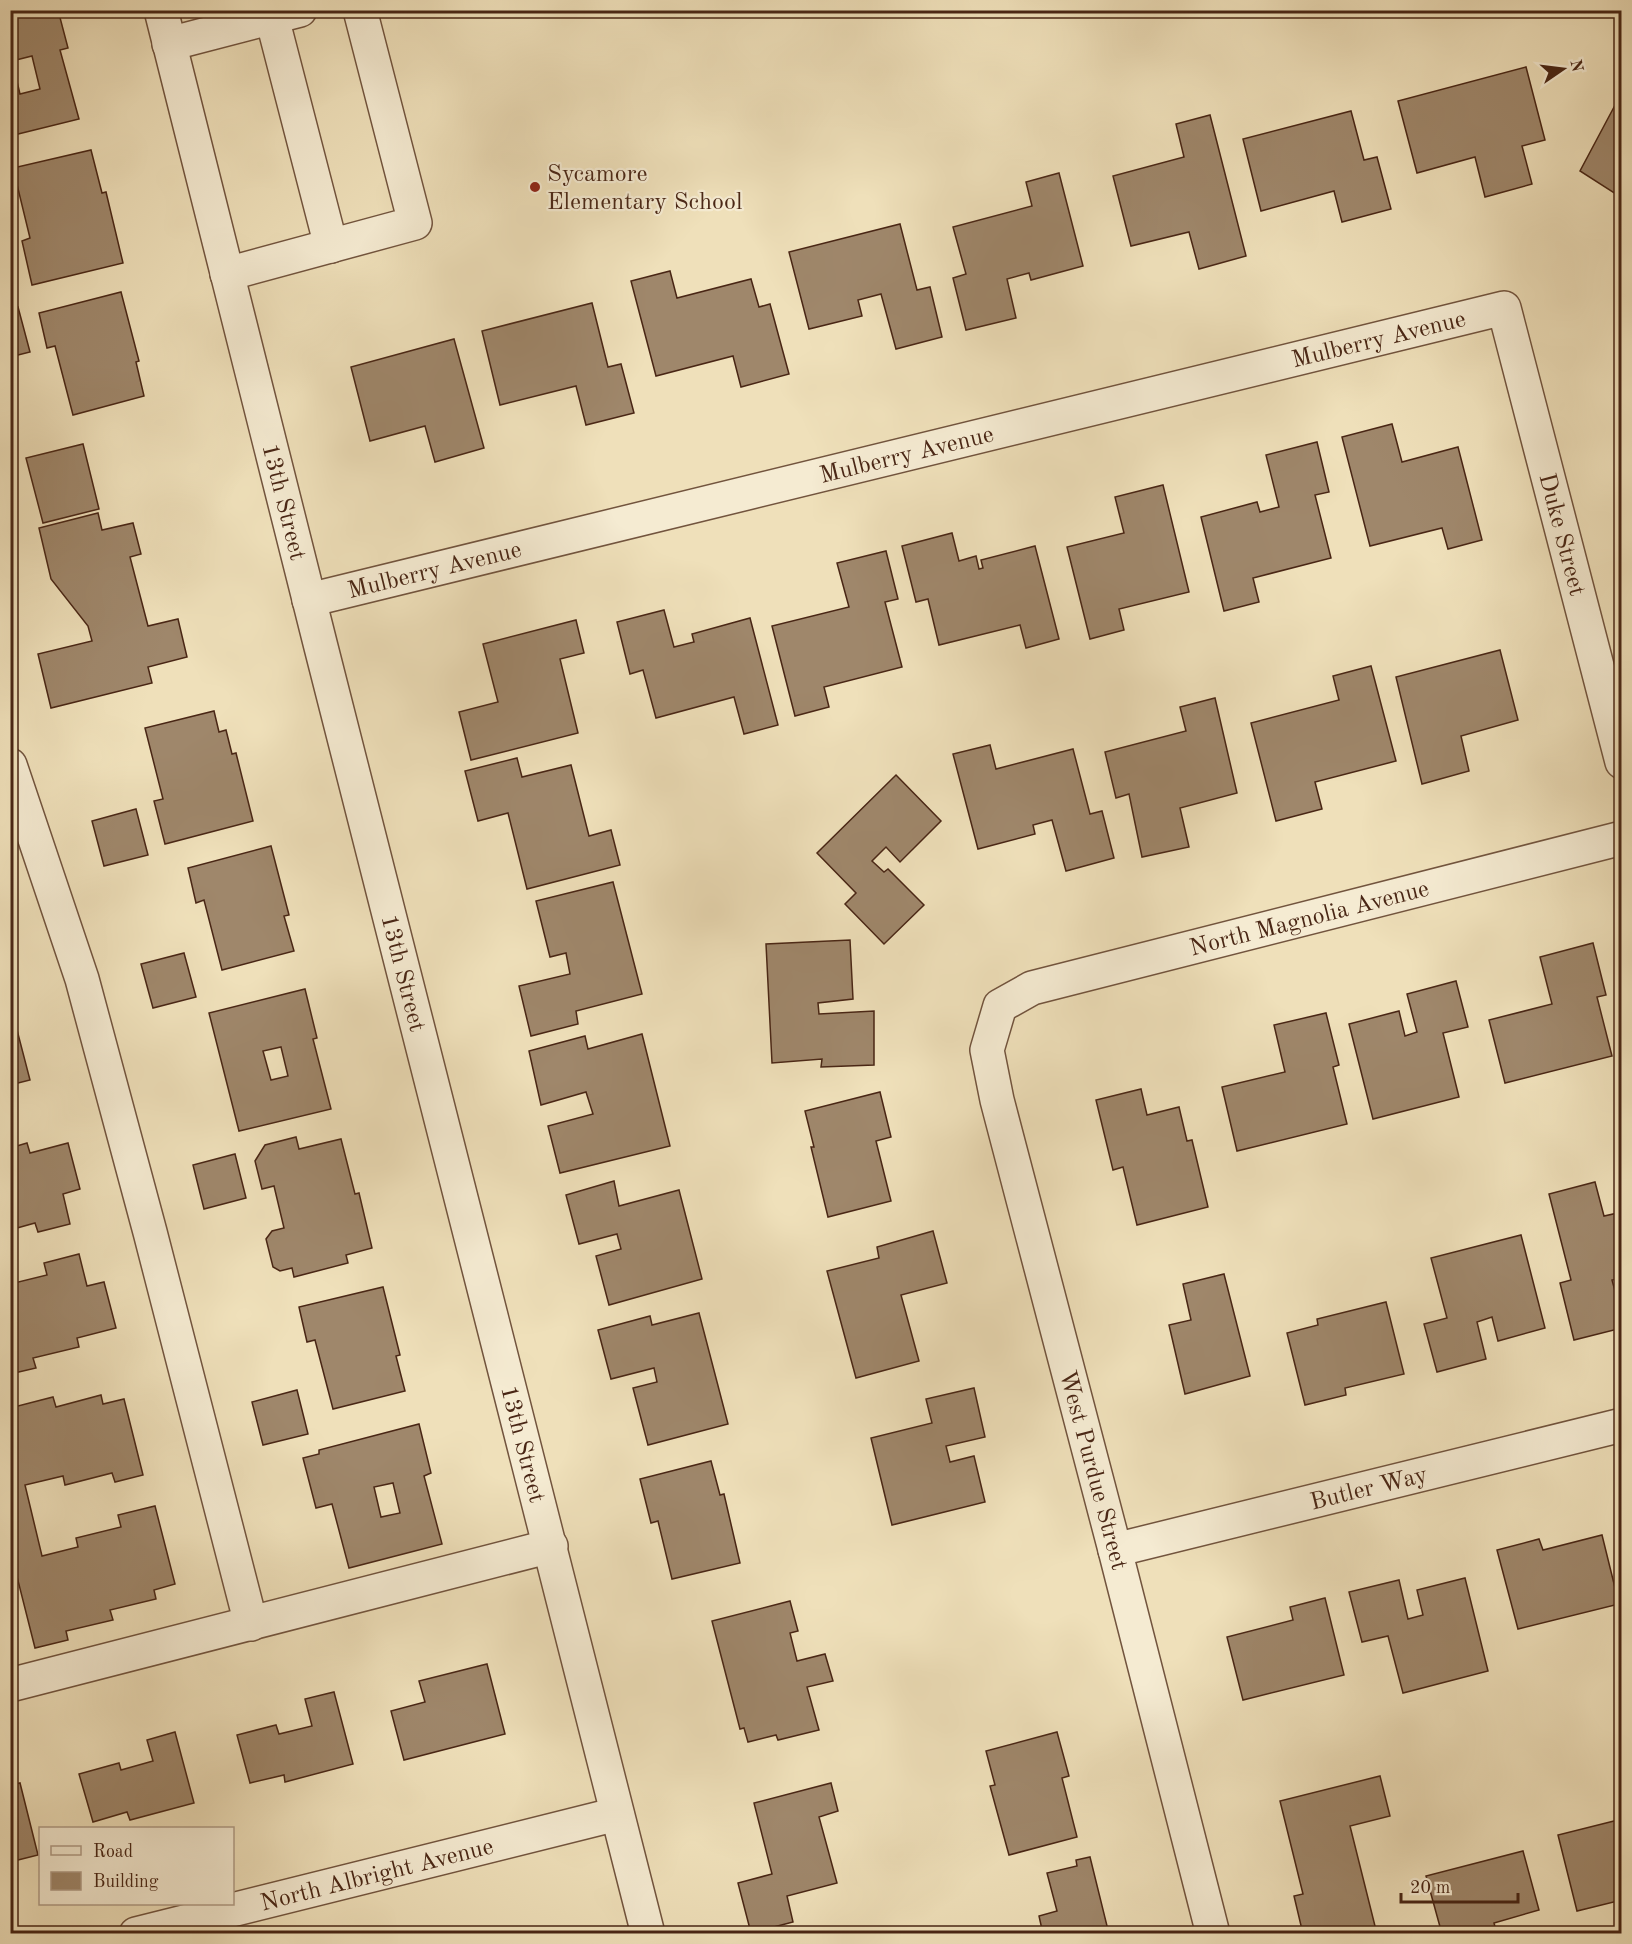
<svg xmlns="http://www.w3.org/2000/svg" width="1632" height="1944" font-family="'Old Standard TT',serif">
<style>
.building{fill:#9f876b;stroke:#492615;stroke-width:1.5;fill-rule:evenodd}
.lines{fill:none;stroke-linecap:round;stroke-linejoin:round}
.minor-casing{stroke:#72543e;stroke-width:36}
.minor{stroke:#f5ebd2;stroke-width:33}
.poi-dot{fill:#8f2418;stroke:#f5ebd2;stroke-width:2}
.labels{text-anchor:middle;stroke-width:4.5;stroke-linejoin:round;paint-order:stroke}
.poi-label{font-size:24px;fill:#492615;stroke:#f5ebd2;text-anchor:start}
.street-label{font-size:24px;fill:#492615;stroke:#f5ebd2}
</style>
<rect width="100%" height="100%" fill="#efe0ba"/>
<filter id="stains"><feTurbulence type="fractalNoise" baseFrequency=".00333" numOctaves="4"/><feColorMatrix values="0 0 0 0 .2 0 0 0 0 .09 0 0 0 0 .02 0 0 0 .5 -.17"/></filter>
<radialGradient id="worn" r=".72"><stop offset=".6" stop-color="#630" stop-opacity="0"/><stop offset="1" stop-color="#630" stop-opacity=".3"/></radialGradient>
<g class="building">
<path d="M 10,10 L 58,10 L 68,48 L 60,50 L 79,119 L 10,136 ZM 32,56 L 40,89 L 20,94 L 12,61 Z"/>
<polygon points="1526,67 1545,140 1522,146 1532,184 1485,197 1475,157 1417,173 1398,101"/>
<polygon points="1622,92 1622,198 1580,171"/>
<polygon points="1351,111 1364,160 1377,157 1391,209 1342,222 1334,191 1261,211 1243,139"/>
<polygon points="1210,115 1246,256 1199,269 1189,232 1131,246 1113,176 1184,157 1176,124"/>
<polygon points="91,150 102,193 106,192 123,263 32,285 22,241 30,238 13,168"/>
<polygon points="1059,173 1083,266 1031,280 1029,273 1007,279 1016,318 966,330 953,278 966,274 953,227 1032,206 1026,182"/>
<polygon points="900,224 917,290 930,287 942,337 896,349 881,294 858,300 862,316 809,329 789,252"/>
<polygon points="670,271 677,298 751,279 759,307 770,304 789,374 741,387 733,356 656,376 631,281"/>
<polygon points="121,292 139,361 136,362 144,396 73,415 55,346 47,348 39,313"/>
<polygon points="592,303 608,367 621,364 634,413 586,425 576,386 500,405 482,331"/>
<polygon points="18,307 30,352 10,357 10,309"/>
<polygon points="454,339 484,448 435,462 425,426 370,441 351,367"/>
<polygon points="1392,424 1402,462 1458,447 1482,540 1448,549 1442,528 1370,546 1342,437"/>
<polygon points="1317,442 1329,492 1315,495 1331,558 1253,578 1259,602 1224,611 1201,517 1257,502 1260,512 1279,507 1266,455"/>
<polygon points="83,444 99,509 43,523 26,458"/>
<polygon points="1163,485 1189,592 1119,609 1124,630 1090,639 1067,547 1124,533 1115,497"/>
<polygon points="98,513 102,530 133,523 141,554 130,557 148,626 178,619 187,657 148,667 152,683 51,708 38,654 92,641 88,626 51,579 39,528"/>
<polygon points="952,533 959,561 976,556 979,569 983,568 981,560 1035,546 1059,639 1026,648 1020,625 939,645 928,599 916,602 902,546"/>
<polygon points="886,551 898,599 885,602 902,667 824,687 829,707 795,716 772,626 849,607 837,563"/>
<polygon points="664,610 674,647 694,642 692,634 750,618 778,725 744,734 734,697 656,718 643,670 630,674 617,622"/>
<polygon points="576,620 584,653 560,659 578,733 471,760 459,712 498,702 483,644"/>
<polygon points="1500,650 1518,720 1461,736 1469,771 1422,784 1396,677"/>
<polygon points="1371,666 1396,761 1315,782 1322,809 1276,821 1251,723 1339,700 1333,676"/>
<polygon points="1215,698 1237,793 1180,808 1189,847 1142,857 1129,794 1116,798 1105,752 1186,731 1180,707"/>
<polygon points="214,711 219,732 226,730 232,754 236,753 253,821 165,844 154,801 163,799 145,728"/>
<polygon points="990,745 996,769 1073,749 1090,814 1102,811 1114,858 1066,871 1052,820 1033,825 1035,834 978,849 953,754"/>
<polygon points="517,758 522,777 571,765 589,836 611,830 620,865 527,889 508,813 478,821 465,771"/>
<polygon points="896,775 941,821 900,862 886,847 872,861 884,872 888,869 924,905 884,944 845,904 856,893 817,853"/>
<polygon points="136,809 148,855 104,866 92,821"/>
<polygon points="271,846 289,915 284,916 294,951 222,970 204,900 196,903 188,868"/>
<polygon points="613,882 642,994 576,1011 578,1024 531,1036 519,986 570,974 566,953 550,957 536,901"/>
<polygon points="850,940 853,999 818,1003 819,1014 874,1011 874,1065 821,1067 822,1059 772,1063 766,944"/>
<polygon points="1593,943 1606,995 1597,997 1612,1056 1505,1083 1489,1020 1552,1004 1540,957"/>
<polygon points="184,953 196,997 153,1008 141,964"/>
<polygon points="1456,981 1468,1027 1443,1033 1459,1097 1373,1119 1349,1024 1399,1011 1405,1036 1417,1032 1407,994"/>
<path d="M 305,989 L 317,1038 L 313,1039 L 331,1109 L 239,1131 L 209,1013 ZM 281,1047 L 288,1076 L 271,1080 L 263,1051 Z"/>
<polygon points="10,1003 30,1080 10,1085"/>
<polygon points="1326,1013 1339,1065 1333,1067 1347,1124 1237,1151 1222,1087 1285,1072 1274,1025"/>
<polygon points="642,1034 670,1146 560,1173 548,1126 593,1114 586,1092 541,1105 529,1051 585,1036 588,1049"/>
<polygon points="1141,1089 1147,1115 1179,1107 1187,1141 1192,1140 1208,1207 1137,1225 1123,1167 1113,1170 1096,1100"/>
<polygon points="880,1092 891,1137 876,1141 891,1201 828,1217 811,1147 814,1147 805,1111"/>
<polygon points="296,1137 299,1149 341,1139 355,1194 359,1193 372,1248 346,1255 348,1263 294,1277 292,1268 280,1271 273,1267 266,1239 272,1231 284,1228 274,1186 262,1189 255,1161 265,1145"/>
<polygon points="27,1143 30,1153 68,1143 80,1189 63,1194 70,1224 38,1232 35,1223 10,1230 10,1148"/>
<polygon points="235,1154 246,1198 204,1209 193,1165"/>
<polygon points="614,1181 619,1206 679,1190 702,1279 609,1305 596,1256 621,1249 617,1234 579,1244 566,1195"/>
<polygon points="1595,1182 1604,1216 1622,1212 1622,1278 1612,1280 1622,1316 1622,1328 1574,1340 1560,1283 1571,1280 1549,1194"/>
<polygon points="933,1231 947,1283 901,1295 919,1361 856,1378 827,1271 879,1258 877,1247"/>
<polygon points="1521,1235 1545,1328 1498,1341 1492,1317 1477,1322 1486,1359 1437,1372 1424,1324 1447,1318 1431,1258"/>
<polygon points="79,1254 87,1286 104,1282 116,1328 77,1338 79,1347 33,1358 36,1368 10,1374 10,1284 47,1275 44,1263"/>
<polygon points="1224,1274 1250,1376 1185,1394 1169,1325 1191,1320 1183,1284"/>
<polygon points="383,1287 400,1355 396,1356 405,1391 333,1409 315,1340 307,1342 299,1307"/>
<polygon points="1386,1302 1404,1374 1345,1388 1346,1395 1305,1405 1287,1333 1318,1325 1317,1319"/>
<polygon points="699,1313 728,1424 648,1445 633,1388 657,1382 654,1368 611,1379 598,1330 650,1316 652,1325"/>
<polygon points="974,1388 985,1437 946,1446 950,1462 974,1456 985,1502 892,1525 871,1438 932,1423 926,1399"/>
<polygon points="297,1390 308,1434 263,1445 252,1402"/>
<polygon points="101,1395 103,1404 124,1399 143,1475 115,1482 112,1473 65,1485 63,1476 25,1485 42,1556 78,1547 76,1538 121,1527 118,1515 155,1506 175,1584 154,1590 156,1599 110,1610 113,1620 66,1631 68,1640 35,1648 10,1549 10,1408 53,1397 56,1407"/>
<path d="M 419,1424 L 431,1473 L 424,1476 L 442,1544 L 349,1568 L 332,1504 L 316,1508 L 303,1458 L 319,1454 L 319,1450 ZM 393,1483 L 400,1513 L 381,1517 L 374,1487 Z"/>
<polygon points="711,1461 720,1495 724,1494 740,1563 672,1579 658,1521 651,1523 640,1479"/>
<polygon points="1602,1535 1619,1604 1518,1629 1497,1550 1539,1539 1543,1550"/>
<polygon points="1465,1578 1488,1671 1403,1693 1388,1636 1362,1642 1349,1592 1399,1580 1408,1619 1423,1615 1417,1590"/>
<polygon points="1325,1598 1344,1675 1243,1700 1227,1637 1293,1620 1290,1607"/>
<polygon points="790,1601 798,1631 790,1633 797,1661 825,1654 833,1681 807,1687 819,1730 778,1740 776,1735 748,1742 744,1728 740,1729 712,1621"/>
<polygon points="487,1664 505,1734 404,1760 391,1711 425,1702 419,1681"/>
<polygon points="334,1692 353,1764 285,1782 284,1775 250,1783 237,1735 276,1725 279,1734 312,1726 305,1699"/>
<polygon points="175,1732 194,1803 130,1820 127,1812 93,1822 79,1774 119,1763 121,1770 153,1761 147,1740"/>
<polygon points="1057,1732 1069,1776 1062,1778 1077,1837 1009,1855 990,1786 995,1785 986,1751"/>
<polygon points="10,1765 15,1784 20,1783 38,1855 10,1862"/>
<polygon points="1380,1776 1390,1816 1350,1826 1377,1934 1303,1934 1294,1896 1303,1894 1280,1801"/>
<polygon points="831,1783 838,1811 819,1817 837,1883 787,1896 793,1922 751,1933 738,1883 772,1874 754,1803"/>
<polygon points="1622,1819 1622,1900 1577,1911 1558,1835"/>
<polygon points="1523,1851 1539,1910 1494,1923 1497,1934 1442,1934 1426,1876"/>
<polygon points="1090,1857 1109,1934 1043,1934 1039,1916 1057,1911 1047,1873 1077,1866 1076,1860"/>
</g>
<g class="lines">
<defs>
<g id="minor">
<path id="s1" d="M 161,10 L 321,647 L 648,1934"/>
<polyline points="270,10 331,246"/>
<polyline points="169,44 300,10"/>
<polyline points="227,274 415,223 360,10"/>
<path id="s2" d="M 309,600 L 1504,308 L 1622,762"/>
<polyline points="10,765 82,979 150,1232 251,1624"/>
<path id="s3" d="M 1115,1550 L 1622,1425"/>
<polyline points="10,1685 551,1546"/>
<path id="s4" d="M 136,1934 L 617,1814"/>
<path id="s5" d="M 1213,1934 L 1115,1550 L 997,1100 L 987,1050 L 1000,1006 L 1032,988 L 1622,838"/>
</g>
</defs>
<use href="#minor" class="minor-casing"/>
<use href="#minor" class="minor"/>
</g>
<circle class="poi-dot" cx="535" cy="187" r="6"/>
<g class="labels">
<g class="poi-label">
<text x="547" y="181">Sycamore<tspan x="547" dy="28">Elementary School</tspan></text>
</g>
<g class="street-label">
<text dy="8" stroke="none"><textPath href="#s2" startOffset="1101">Mulberry Avenue</textPath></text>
<text dy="8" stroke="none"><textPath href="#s2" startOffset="615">Mulberry Avenue</textPath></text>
<text dy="8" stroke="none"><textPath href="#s1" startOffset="507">13th Street</textPath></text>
<text dy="8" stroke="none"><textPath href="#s2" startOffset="1464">Duke Street</textPath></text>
<text dy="8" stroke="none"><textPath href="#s2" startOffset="129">Mulberry Avenue</textPath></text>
<text dy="8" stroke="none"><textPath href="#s5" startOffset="1281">North Magnolia Avenue</textPath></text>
<text dy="8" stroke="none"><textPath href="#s1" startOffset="993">13th Street</textPath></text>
<text dy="8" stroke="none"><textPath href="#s1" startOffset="1479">13th Street</textPath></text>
<text transform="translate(1094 1470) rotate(75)" y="8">West Purdue Street</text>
<text dy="8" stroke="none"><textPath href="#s3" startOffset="261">Butler Way</textPath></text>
<text dy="8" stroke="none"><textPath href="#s4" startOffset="248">North Albright Avenue</textPath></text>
</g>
</g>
<rect width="1632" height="1944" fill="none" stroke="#efe0ba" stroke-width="36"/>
<rect x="12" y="12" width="1608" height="1920" fill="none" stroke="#492615" stroke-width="3"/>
<rect x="18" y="18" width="1596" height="1908" fill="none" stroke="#492615" stroke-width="1.5"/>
<rect x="39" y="1827" width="195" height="78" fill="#f5ebd2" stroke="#b09c86" stroke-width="1.5"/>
<rect x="51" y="1846" width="30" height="9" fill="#f5ebd2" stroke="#b09c86" stroke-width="1.5"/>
<text x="93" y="1857" font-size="18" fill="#492615">Road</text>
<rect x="51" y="1872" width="30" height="18" fill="#9f876b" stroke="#b09c86" stroke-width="1.5"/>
<text x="93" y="1887" font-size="18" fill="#492615">Building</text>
<g transform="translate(1563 69) rotate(76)" stroke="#f5ebd2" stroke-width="4.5" paint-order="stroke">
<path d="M0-4.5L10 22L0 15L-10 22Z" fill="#492615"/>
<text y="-9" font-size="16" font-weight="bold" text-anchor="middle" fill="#492615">N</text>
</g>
<path d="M1401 1893v9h117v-9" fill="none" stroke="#492615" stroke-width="3"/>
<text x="1410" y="1893" font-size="18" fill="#492615" stroke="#f5ebd2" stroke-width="4.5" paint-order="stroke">20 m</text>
<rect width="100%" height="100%" filter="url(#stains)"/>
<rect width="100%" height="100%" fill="url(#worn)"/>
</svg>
